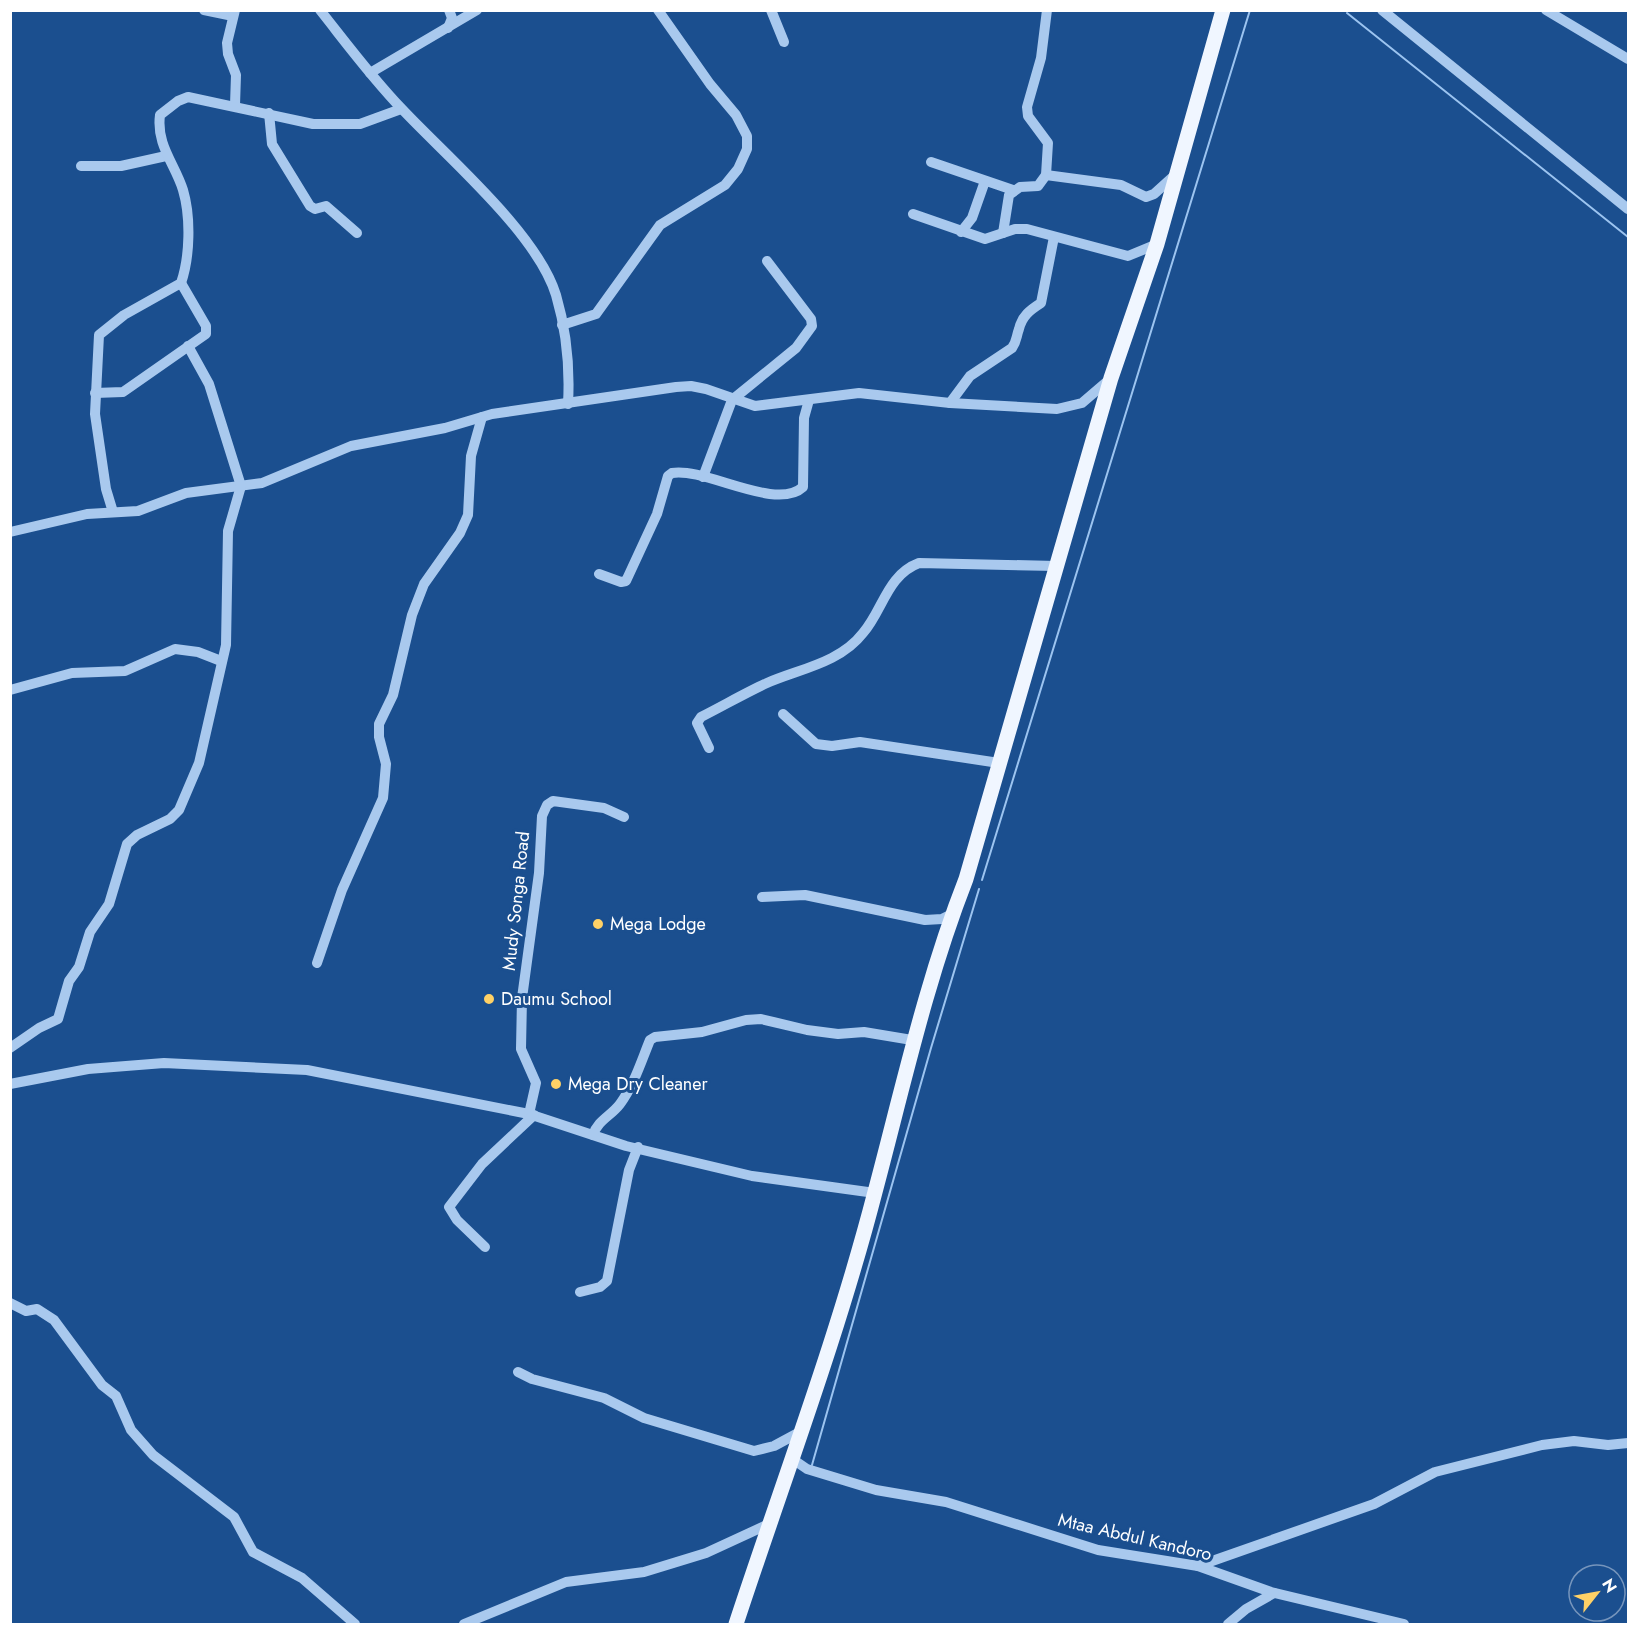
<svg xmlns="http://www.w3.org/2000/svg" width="1639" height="1635" font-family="Jost,sans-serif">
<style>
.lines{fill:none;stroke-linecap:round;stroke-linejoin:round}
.stream{stroke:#9cc4f0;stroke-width:2}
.minor{stroke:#a9c9ee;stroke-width:10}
.major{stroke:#f0f6ff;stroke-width:15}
.poi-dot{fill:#ffd166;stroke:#1b4f8f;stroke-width:2}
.labels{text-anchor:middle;stroke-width:6;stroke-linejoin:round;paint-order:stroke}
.street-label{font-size:18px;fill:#fff;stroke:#1b4f8f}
.poi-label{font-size:18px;fill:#fff;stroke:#1b4f8f;text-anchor:start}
</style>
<rect width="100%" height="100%" fill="#1b4f8f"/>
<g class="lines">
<g class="stream">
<polyline points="1347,13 1628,237"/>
<polyline points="982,880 1250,10"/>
<polyline points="812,1465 931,1048 979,889"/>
</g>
<g class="minor">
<polyline points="204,10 233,16"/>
<path d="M 320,10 C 347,44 372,78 402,109 C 447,157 537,233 556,295 C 566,329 570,368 568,404"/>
<polyline points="771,10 784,42"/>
<polyline points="1382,10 1628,209"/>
<polyline points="1546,10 1628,59"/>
<polyline points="448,28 452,18 449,10"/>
<polyline points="370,73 477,10"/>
<polyline points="235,105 236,75 228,54 227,43 235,10"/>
<polyline points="269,113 272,144 310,206 315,209 326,206 357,233"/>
<polyline points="931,162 1013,190"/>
<polyline points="81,166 121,166 166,156"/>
<polyline points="1046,175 1121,185 1146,197 1154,194 1175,175"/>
<polyline points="913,214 985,239 1015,229 1027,229 1128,256 1157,244"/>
<polyline points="961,232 972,218 985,181"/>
<polyline points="1003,233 1009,195 1020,187 1038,186 1046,175 1048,143 1028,116 1027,107 1041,58 1047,10"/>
<polyline points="562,325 596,314 660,225 725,185 738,169 747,149 747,136 736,115 710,84 658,10"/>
<polyline points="95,393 123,392 206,334 206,326 181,283"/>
<path d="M 950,403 L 970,376 L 1012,348 C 1017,341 1016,337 1019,329 C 1022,316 1030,310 1041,303 L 1054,237"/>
<polyline points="703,477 732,400 796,348 812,326 811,319 767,261"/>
<path d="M 113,512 L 106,489 L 95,414 L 99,335 L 124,315 L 181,283 C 190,257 191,217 183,190 C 175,164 156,145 160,115 L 178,101 L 188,97 L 313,124 L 360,124 L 401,109"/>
<polyline points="10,532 87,514 138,511 186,493 262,483 351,446 445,428 492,414 676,387 691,386 706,389 755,406 859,393 950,403 1057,409 1082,403 1110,379"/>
<path d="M 599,574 L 621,582 L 626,581 L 657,514 L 668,476 L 672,473 C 705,467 776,512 803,487 L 804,418 L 809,400"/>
<polyline points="10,690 72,673 125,671 175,649 198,652 221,661"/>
<polyline points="783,714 816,744 832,746 860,742 999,763"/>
<path d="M 709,748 L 697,723 L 701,717 C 723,706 745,693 767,683 C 799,669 840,663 863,633 C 883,610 887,575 919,563 L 1056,566"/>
<polyline points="762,897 805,895 925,920 942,919 952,914"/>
<polyline points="317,963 342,890 383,798 386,764 379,737 379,724 393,695 412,615 424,584 460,533 468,515 471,456 482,417"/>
<polyline points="10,1048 39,1028 58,1019 69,981 79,967 90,932 109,904 127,844 137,835 170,819 179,810 199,763 226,645 228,531 241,486 209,384 188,346"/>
<polyline points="10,1084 88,1069 164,1063 307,1070 529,1114 626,1146 752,1176 875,1193"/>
<polyline points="529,1114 536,1083 521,1049 522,998 539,873 542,816 547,805 553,801 604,808 624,817"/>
<path d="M 593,1135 C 598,1120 611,1116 620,1104 C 634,1085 641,1062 650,1040 L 655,1037 L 702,1032 L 746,1020 L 761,1019 L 807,1030 L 838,1034 L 864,1032 L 912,1040"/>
<polyline points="485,1247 457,1220 449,1207 482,1164 534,1115"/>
<polyline points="580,1292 600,1287 607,1281 629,1170 638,1147"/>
<polyline points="10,1303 26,1311 37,1309 54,1320 102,1385 116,1396 131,1430 153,1455 234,1517 253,1552 302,1578 355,1624"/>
<polyline points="518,1372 532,1379 604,1398 644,1418 754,1451 774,1446 800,1432"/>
<polyline points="791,1458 807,1469 876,1490 946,1502 1098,1550 1198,1566 1271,1592 1404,1624"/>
<polyline points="1198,1566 1374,1504 1435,1472 1542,1445 1574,1441 1608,1445 1628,1443"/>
<polyline points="464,1624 566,1582 644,1572 706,1553 769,1524"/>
<polyline points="1228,1624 1246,1609 1274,1593"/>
</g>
<path class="major" d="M 736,1624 C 783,1481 837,1339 875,1192 C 903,1087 926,981 966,879 L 1111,378 L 1157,244 L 1223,10"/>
</g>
<g class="poi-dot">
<circle cx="598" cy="924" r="6"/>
<circle cx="489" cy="999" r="6"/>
<circle cx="556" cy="1084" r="6"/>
</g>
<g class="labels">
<g class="street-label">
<text transform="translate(516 901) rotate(-84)" y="6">Mudy Songa Road</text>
<text transform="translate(1135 1537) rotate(13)" y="6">Mtaa Abdul Kandoro</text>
</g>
<g class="poi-label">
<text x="610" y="930">Mega Lodge</text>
<text x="501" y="1005">Daumu School</text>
<text x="568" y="1090">Mega Dry Cleaner</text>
</g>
</g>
<rect width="1639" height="1635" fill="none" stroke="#ffffff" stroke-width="24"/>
<g transform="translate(1597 1593) rotate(59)"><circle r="28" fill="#1b4f8f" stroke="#7695bc" stroke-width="1.5"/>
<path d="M0-4.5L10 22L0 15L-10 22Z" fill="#ffd166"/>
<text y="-9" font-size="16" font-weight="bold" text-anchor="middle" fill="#ffffff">N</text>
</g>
</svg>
